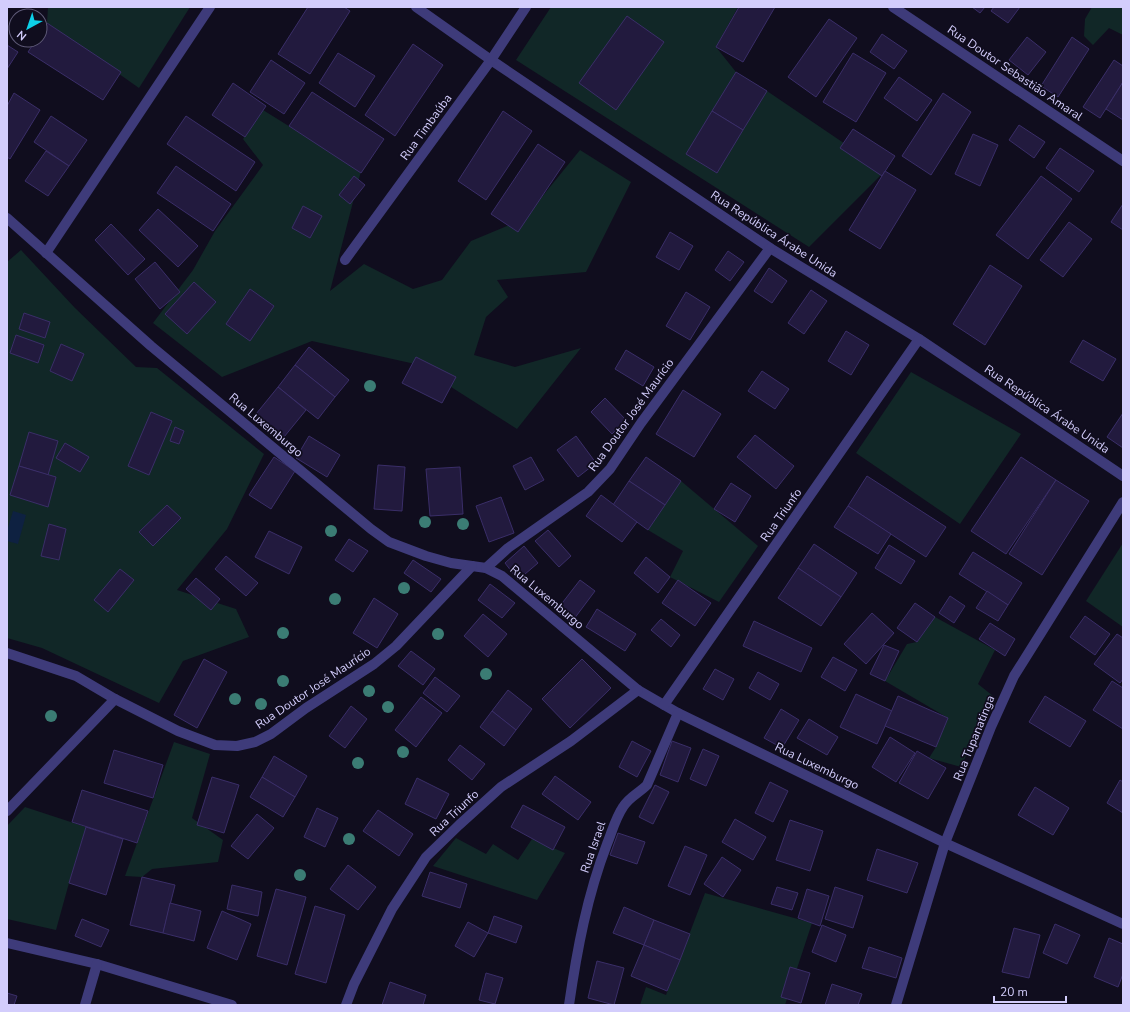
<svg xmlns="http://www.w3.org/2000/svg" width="1130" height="1012" font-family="'Nunito Sans',sans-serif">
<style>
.green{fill:#112727}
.water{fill:#0e2141}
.building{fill:#221a3e;stroke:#3a2e68}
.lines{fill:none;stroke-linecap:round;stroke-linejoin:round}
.minor{stroke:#3e3b7a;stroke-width:10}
.tree{fill:#3b7c74}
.labels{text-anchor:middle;stroke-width:3.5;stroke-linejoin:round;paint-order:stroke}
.street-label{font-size:12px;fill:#d3cdfc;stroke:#100d1e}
</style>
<rect width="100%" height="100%" fill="#100d1e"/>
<g class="green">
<polygon points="48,7 190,7 139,88 47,23"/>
<polygon points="551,7 738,7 716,47 736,72 767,91 885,171 809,247 516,60"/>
<polygon points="1092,7 1123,7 1123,35 1109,28 1093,45 1084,36 1085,19"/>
<polygon points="263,110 361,171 330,291 364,264 413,289 442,280 471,241 524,219 580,150 631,182 586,272 497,280 508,297 486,317 474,355 515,367 581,348 517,429 415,364 312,341 222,377 153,323 193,270 215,231 263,165 243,139"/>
<polygon points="21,250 75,308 136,367 157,368 264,454 227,529 177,590 236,609 249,637 183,661 159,703 42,648 7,638 7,262"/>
<polygon points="911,372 1021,434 960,524 856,453"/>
<polygon points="681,481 758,546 719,602 670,577 683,551 648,530"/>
<polygon points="1123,543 1123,627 1086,601"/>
<polygon points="935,617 995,650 978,684 993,696 961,767 929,758 936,747 948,718 885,681 907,644 917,642"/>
<polygon points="174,742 210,754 192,818 223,840 218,862 152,869 142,877 125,876"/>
<polygon points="25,807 86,827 69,883 56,930 7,919 7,826"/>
<polygon points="456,838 486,854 493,844 518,860 532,839 565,853 537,900 433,866"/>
<polygon points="705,893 812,923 785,1005 640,1005 646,987 666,995"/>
</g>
<polygon class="water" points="13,511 26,515 18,544 7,541 7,531"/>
<g class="building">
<polygon points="308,7 344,7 350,11 310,74 278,54"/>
<polygon points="739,7 775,7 743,62 716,47"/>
<polygon points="972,7 985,7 980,13"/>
<polygon points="994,7 1020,7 1008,23 991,11"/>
<polygon points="627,16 664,42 616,110 579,83"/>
<polygon points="829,19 857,38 816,97 788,77"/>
<polygon points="47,23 121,72 103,100 28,52 36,40 40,40 40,34"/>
<polygon points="882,34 907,51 894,69 870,52"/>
<polygon points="1027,37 1046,52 1028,75 1009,60"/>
<polygon points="1072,37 1089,49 1058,97 1041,86"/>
<polygon points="413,44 443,65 395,136 365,115"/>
<polygon points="7,45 18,52 7,69"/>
<polygon points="338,53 375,76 355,107 319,83"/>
<polygon points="853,53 886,73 856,122 823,102"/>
<polygon points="271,60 305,83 284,114 250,92"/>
<polygon points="1114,60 1123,66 1123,82 1100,118 1083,107"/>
<polygon points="736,72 767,91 743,130 712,111"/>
<polygon points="899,77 932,100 917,121 884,98"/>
<polygon points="1123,82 1123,120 1106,109"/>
<polygon points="233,83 266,106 245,137 212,115"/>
<polygon points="312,92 384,139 361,173 289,126"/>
<polygon points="14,93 40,110 10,159 7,157 7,106"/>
<polygon points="943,93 971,112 931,175 902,156"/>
<polygon points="503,111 532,131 486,200 458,181"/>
<polygon points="712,111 743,130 717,173 686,154"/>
<polygon points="51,116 87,140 69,166 34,142"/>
<polygon points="186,116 255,162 236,191 167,144"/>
<polygon points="1019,125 1045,142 1034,158 1009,140"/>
<polygon points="853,129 895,156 882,176 840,148"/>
<polygon points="973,134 998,145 980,186 955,174"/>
<polygon points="538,144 565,162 518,232 491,214"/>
<polygon points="1060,148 1094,171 1079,192 1046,168"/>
<polygon points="46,151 69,166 48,196 25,181"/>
<polygon points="176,166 231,204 213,231 157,193"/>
<polygon points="885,171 916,190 880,249 849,230"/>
<polygon points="354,176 365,185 350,204 339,195"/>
<polygon points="1041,176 1072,199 1028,259 996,235"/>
<polygon points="1123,204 1123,230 1111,222"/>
<polygon points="303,206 322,216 310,238 292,228"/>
<polygon points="158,209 198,246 178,267 139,230"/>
<polygon points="1069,222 1092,239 1063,277 1040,260"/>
<polygon points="111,224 145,259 128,275 95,240"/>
<polygon points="670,232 693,246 679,270 656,257"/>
<polygon points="728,251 744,262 730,281 715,270"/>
<polygon points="155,262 180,292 160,309 135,279"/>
<polygon points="990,265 1022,286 985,345 953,324"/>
<polygon points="769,268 787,281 772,303 754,291"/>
<polygon points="194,282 216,302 187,334 165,314"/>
<polygon points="250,289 274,306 250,341 226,324"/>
<polygon points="811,290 827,301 804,334 788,323"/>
<polygon points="686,292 710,307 690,340 666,326"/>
<polygon points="24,313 50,322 45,338 19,329"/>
<polygon points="846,331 869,345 851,375 828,361"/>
<polygon points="16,335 44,345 38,363 10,353"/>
<polygon points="1083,340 1116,359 1103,381 1070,362"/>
<polygon points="61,344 84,354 72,381 50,371"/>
<polygon points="309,347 349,380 335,397 295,365"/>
<polygon points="626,350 654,367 643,386 615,369"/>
<polygon points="416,357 456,377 442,403 402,383"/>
<polygon points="295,365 335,397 318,419 278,387"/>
<polygon points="762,371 789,389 775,409 748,391"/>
<polygon points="278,387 306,410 284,437 256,414"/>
<polygon points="683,390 721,414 694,457 656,434"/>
<polygon points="605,398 626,420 612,434 591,412"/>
<polygon points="151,412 172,421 149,475 128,466"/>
<polygon points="1123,413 1123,448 1107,437"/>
<polygon points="175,427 184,431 179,444 170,441"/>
<polygon points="29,432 58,441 48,475 19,466"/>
<polygon points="755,435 794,466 776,489 737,457"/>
<polygon points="309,436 340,455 327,477 296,458"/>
<polygon points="576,436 596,463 578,477 557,450"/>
<polygon points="65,443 89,457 80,472 56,458"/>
<polygon points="274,457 295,471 271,509 249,495"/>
<polygon points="531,457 544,480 525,490 513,466"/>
<polygon points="646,457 681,481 665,505 629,481"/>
<polygon points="1021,457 1056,480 1006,554 971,531"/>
<polygon points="378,465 405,467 402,511 374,509"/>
<polygon points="19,466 56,477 48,507 10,495"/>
<polygon points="460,467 463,514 430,516 426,469"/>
<polygon points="867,476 946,527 926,557 848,506"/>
<polygon points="1056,480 1089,501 1042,575 1009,554"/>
<polygon points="629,481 665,505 648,530 613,505"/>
<polygon points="731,483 751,496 735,522 714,509"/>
<polygon points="601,495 637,522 622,542 586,516"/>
<polygon points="501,497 514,533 489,542 476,506"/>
<polygon points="167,505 181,518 153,546 139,532"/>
<polygon points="848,506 891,534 878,554 834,527"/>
<polygon points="49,524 66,529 59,560 41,556"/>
<polygon points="548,530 571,556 559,567 535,541"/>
<polygon points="269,531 302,547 289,574 255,557"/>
<polygon points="349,539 368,551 353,572 335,560"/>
<polygon points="814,544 857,573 841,597 798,568"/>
<polygon points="889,545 915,561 901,584 875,568"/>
<polygon points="524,546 538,563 518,580 505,563"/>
<polygon points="973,552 1022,583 1008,605 959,574"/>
<polygon points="226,556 258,583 246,596 215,569"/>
<polygon points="646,557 670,577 658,593 634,573"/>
<polygon points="413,560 441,579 431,592 404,573"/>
<polygon points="798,568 841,597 821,626 778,598"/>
<polygon points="120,569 134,580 108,612 94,600"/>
<polygon points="196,578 220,599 211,610 186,589"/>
<polygon points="580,580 595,591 571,623 556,611"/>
<polygon points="678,580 711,603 695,626 662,603"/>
<polygon points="490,584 515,603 502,618 478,600"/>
<polygon points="987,591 1008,605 998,621 976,608"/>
<polygon points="950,596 965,606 954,623 939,613"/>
<polygon points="374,598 398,614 377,648 353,633"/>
<polygon points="915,603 935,617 917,642 897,628"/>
<polygon points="597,609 636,634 625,651 586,627"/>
<polygon points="872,613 894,633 866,664 844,644"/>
<polygon points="483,614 507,634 488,657 464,636"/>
<polygon points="1085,616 1110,634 1095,655 1070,637"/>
<polygon points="661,619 680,635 671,647 651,630"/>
<polygon points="754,621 812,648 801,672 743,646"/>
<polygon points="990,623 1015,639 1005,656 979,639"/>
<polygon points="1117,634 1123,638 1123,679 1120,683 1094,664"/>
<polygon points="884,645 899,651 885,681 870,674"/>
<polygon points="411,651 435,669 423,685 398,666"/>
<polygon points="833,657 857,670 845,691 821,677"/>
<polygon points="204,659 227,672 197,728 174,715"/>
<polygon points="582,659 611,688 570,728 542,699"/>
<polygon points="715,669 734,679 723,700 703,689"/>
<polygon points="758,672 779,684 770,700 749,688"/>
<polygon points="435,677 460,696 447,712 423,693"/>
<polygon points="1112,681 1123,688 1123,729 1093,710"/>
<polygon points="508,690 532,709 516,730 492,711"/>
<polygon points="856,694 892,711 877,744 840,727"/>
<polygon points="898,696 948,718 936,747 885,726"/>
<polygon points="1045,696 1086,721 1070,747 1029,722"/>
<polygon points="421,697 442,713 416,747 395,730"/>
<polygon points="351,706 367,719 345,748 329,736"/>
<polygon points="781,709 799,720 782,748 764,738"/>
<polygon points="492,711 516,730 504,746 480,727"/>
<polygon points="809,719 838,737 827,755 797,738"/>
<polygon points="890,737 915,753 896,782 872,767"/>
<polygon points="632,741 651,751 637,777 619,767"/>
<polygon points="672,741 691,748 678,782 660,775"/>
<polygon points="460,745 485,764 472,780 448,760"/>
<polygon points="703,749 719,756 706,786 690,779"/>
<polygon points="114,750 163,765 153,798 104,783"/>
<polygon points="917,751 946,768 928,799 899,783"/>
<polygon points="274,756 307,776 295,797 262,777"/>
<polygon points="555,776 591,802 578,820 542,794"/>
<polygon points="212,777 239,785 224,833 197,825"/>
<polygon points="262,777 295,797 283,817 250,797"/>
<polygon points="417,778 449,794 436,819 405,804"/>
<polygon points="1120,780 1123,782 1123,813 1107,803"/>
<polygon points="770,782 788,791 773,822 755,813"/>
<polygon points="655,785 669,792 653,824 639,817"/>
<polygon points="1035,787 1069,808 1053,835 1018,815"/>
<polygon points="82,790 148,811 137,843 72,822"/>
<polygon points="523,805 565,827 553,850 511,827"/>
<polygon points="317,808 338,818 325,847 304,837"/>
<polygon points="378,810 413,834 399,856 363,831"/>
<polygon points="257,814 274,828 248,859 231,846"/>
<polygon points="735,819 766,837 753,860 722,842"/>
<polygon points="790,820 823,831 810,871 776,860"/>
<polygon points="86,827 123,839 106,895 69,883"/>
<polygon points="618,833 645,842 637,864 610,855"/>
<polygon points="685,846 707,855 690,895 668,886"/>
<polygon points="877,849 918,863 907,893 867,880"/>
<polygon points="722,857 741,870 723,897 704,884"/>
<polygon points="348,865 376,887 358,910 330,889"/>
<polygon points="430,872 467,884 460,908 422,896"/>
<polygon points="142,877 175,885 163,933 130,925"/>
<polygon points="232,885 262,892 258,916 227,909"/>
<polygon points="777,887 798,893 792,910 771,904"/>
<polygon points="835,887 863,896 853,928 825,919"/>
<polygon points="276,889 306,897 287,965 257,956"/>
<polygon points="807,889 829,896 820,926 798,918"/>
<polygon points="170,903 201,911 194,941 163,933"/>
<polygon points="315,906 345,915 326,983 295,974"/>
<polygon points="624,907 654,920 644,945 613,933"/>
<polygon points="222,911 251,924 237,960 207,948"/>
<polygon points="494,916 522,926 516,943 488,933"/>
<polygon points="82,919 109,930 101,947 75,936"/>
<polygon points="654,920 690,934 680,960 644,945"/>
<polygon points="468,922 488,933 474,957 455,946"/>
<polygon points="1055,924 1080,935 1067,964 1043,953"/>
<polygon points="822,925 846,935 836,962 812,952"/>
<polygon points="1014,928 1040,935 1029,978 1002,972"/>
<polygon points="1109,938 1123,944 1123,974 1118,987 1094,977"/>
<polygon points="644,945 680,960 667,991 631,976"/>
<polygon points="869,947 902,958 896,978 862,968"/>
<polygon points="597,961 624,968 614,1005 588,998"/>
<polygon points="790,967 810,973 801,1003 781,997"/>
<polygon points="486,973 503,978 495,1004 479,1000"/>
<polygon points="390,982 426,995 423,1005 382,1005"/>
<polygon points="832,984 862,994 858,1005 825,1005"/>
<polygon points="7,993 17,996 14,1005 7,1005"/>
</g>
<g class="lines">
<g class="minor">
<polyline points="416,7 491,60 770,248 919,339 1123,476"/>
<polyline points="893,7 1123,161"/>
<polyline points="7,218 151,346 371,529 389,542 426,556 451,563 486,568 502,576 638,690 678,713 945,843 1123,924"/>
<polyline points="46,253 210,7"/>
<polyline points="345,260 491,60 526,7"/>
<polyline points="486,568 508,548 588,492 610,469 641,423 770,248"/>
<polyline points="7,653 76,676 115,699 178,731 215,745 237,746 255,742 271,734 306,708 374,664 396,646 472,566"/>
<polyline points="664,705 919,339"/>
<polyline points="7,811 115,699"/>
<polyline points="7,943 97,964 232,1005"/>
<polyline points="85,1005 97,964"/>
<polyline points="346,1005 354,984 392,909 426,857 459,825 501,787 571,741 638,690"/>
<path d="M 569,1005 C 577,950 587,896 607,844 C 612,832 615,819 623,807 C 629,797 639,793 647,785 L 678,713"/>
<polyline points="896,1005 945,843 991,727 1014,676 1123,502"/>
</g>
</g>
<g class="tree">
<circle cx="370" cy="386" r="6"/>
<circle cx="425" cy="522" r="6"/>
<circle cx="463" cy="524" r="6"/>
<circle cx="331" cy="531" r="6"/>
<circle cx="404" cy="588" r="6"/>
<circle cx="335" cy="599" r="6"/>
<circle cx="283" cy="633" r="6"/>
<circle cx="438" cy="634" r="6"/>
<circle cx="486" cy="674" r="6"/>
<circle cx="283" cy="681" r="6"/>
<circle cx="369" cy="691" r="6"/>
<circle cx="235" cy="699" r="6"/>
<circle cx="261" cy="704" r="6"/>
<circle cx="388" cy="707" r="6"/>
<circle cx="51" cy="716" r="6"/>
<circle cx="403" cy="752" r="6"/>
<circle cx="358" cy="763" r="6"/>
<circle cx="349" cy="839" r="6"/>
<circle cx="300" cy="875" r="6"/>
</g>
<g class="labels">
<g class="street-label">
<text transform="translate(1015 73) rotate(34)" y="4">Rua Doutor Sebastião Amaral</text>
<text transform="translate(426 127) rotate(-54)" y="4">Rua Timbaúba</text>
<text transform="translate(774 234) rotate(33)" y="4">Rua República Árabe Unida</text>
<text transform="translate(1047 409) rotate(34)" y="4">Rua República Árabe Unida</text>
<text transform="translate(631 415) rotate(-54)" y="4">Rua Doutor José Maurício</text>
<text transform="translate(266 425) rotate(40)" y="4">Rua Luxemburgo</text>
<text transform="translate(781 515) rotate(-55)" y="4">Rua Triunfo</text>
<text transform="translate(547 597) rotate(40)" y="4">Rua Luxemburgo</text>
<text transform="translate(313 688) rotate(-34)" y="4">Rua Doutor José Maurício</text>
<text transform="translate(974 738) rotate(-68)" y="4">Rua Tupanatinga</text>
<text transform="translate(817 766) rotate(26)" y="4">Rua Luxemburgo</text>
<text transform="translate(454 813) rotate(-43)" y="4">Rua Triunfo</text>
<text transform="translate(593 847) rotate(-71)" y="4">Rua Israel</text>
</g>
</g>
<rect width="1130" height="1012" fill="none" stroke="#d3cdfc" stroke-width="16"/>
<g transform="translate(28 28) rotate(220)"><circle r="19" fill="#100d1e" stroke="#5e5a77"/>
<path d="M0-3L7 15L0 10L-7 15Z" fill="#0dd0e8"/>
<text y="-6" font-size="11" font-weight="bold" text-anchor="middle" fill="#d3cdfc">N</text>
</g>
<path d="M994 996v6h72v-6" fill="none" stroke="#d3cdfc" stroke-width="2"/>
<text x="1000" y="996" font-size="12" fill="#d3cdfc" stroke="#100d1e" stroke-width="3" paint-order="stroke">20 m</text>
</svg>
